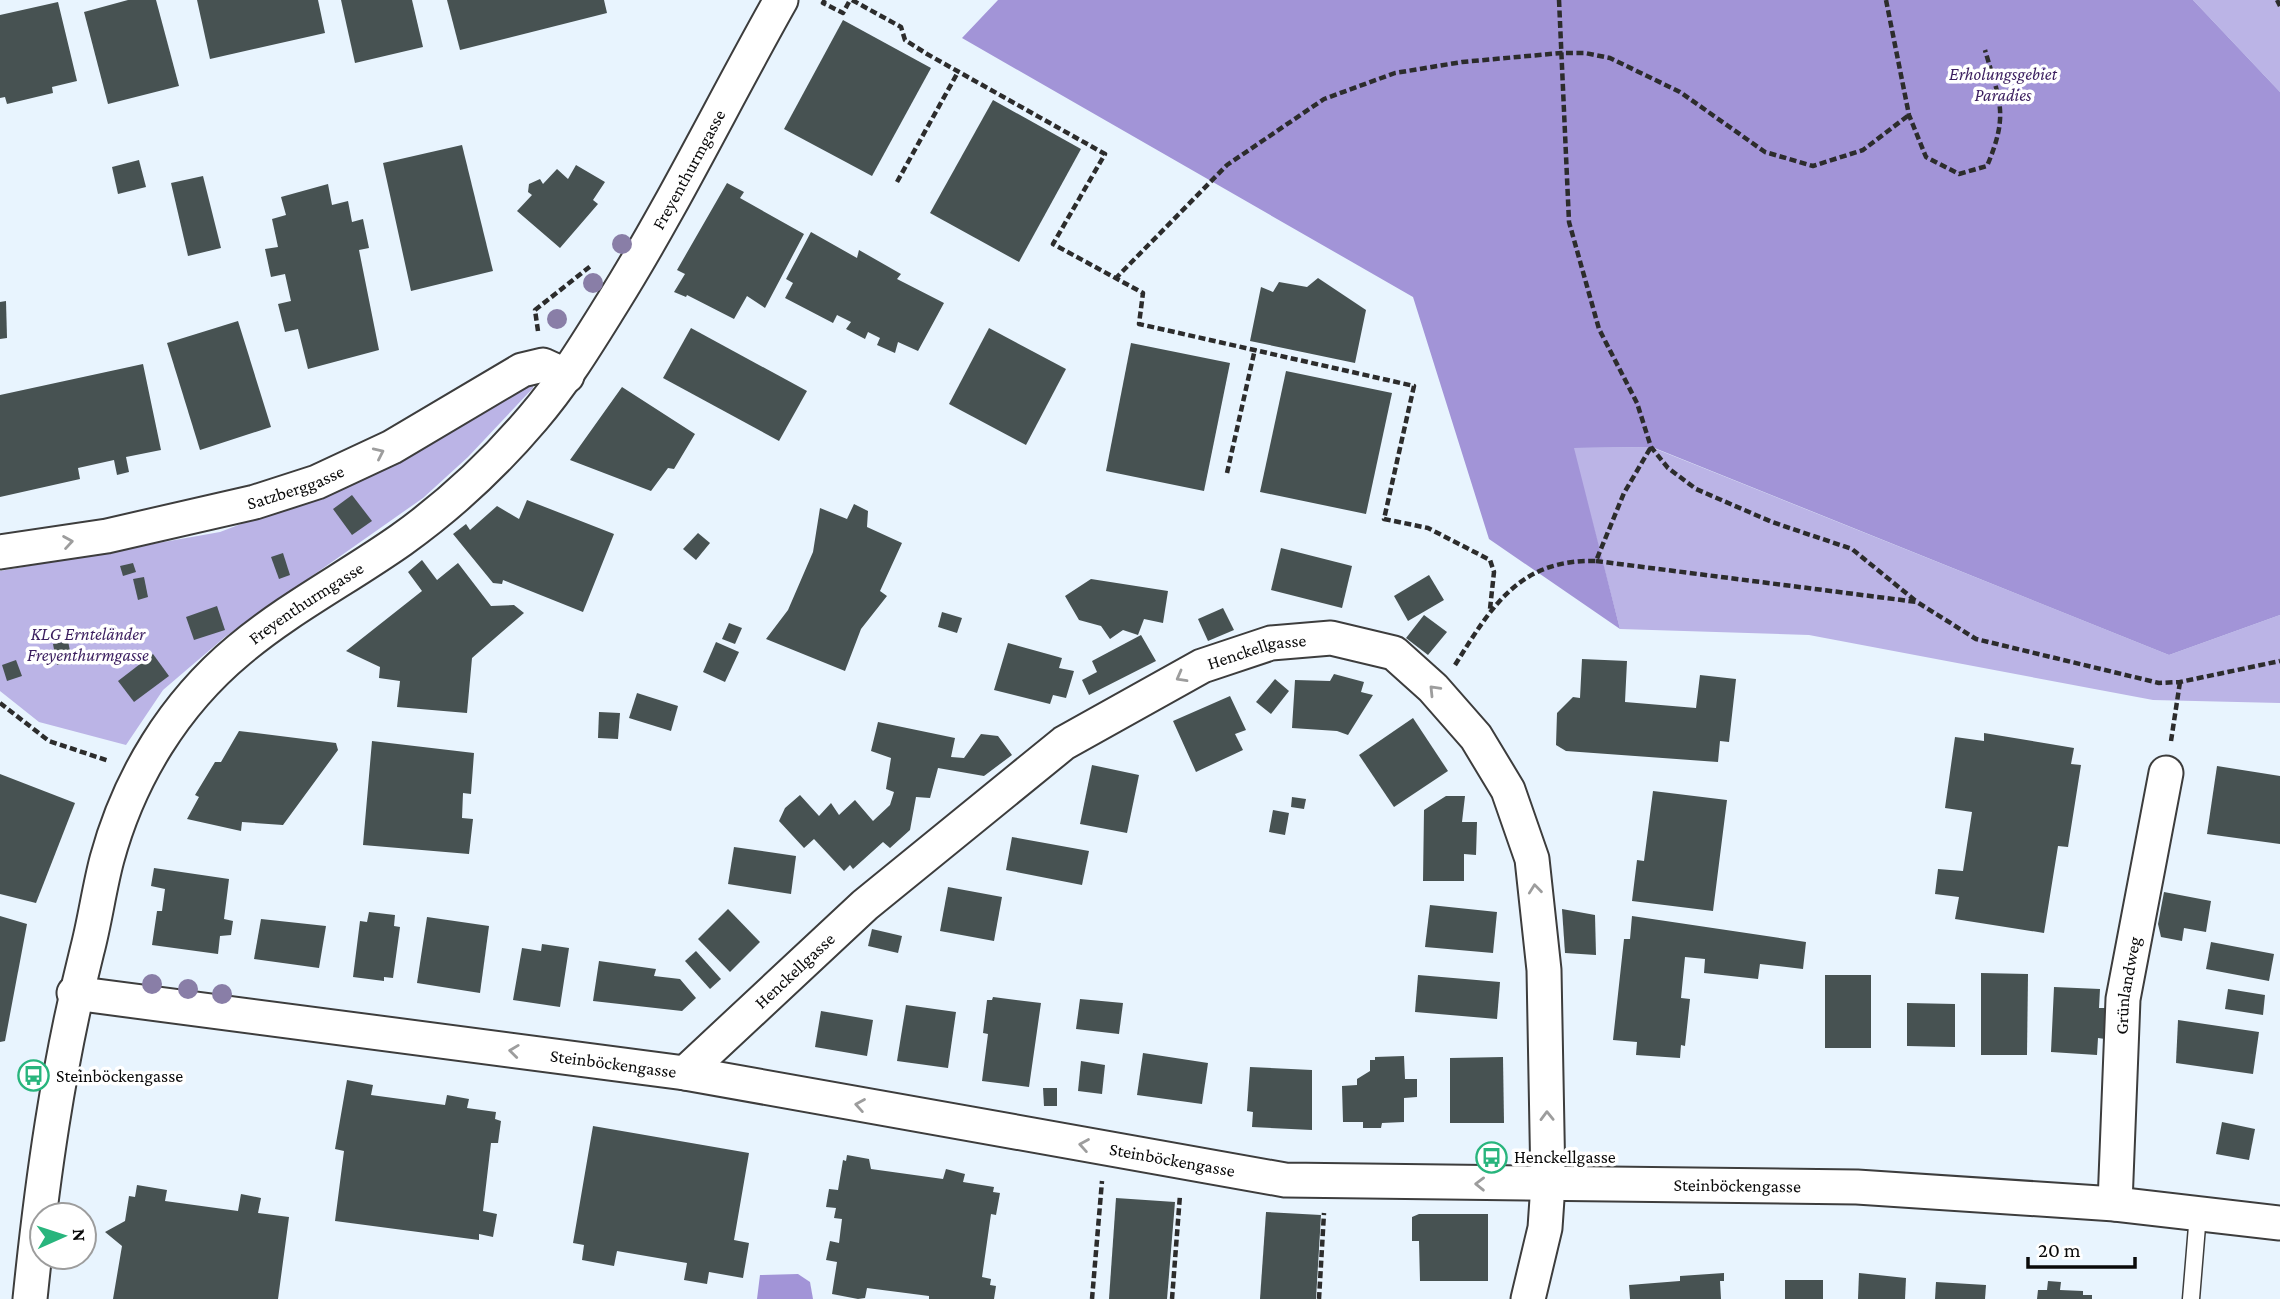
<svg xmlns="http://www.w3.org/2000/svg" width="2280" height="1299" font-family="'Crimson Pro',serif">
<style>
.green{fill:#bbb4e6}
.forest{fill:#a294d7}
.building{fill:#475252}
.lines{fill:none;stroke-linecap:round;stroke-linejoin:round}
.service-casing{stroke:#3d3d3d;stroke-width:19}
.minor-casing{stroke:#3d3d3d;stroke-width:37}
.path{stroke:#2c2c2c;stroke-width:4.5;stroke-dasharray:7 3.5;stroke-linecap:butt}
.service{stroke:#fff;stroke-width:16}
.minor{stroke:#fff;stroke-width:33}
.tree{fill:#897ea7}
.oneway{stroke:#9d9d9d}
.labels{text-anchor:middle;stroke-width:7;stroke-linejoin:round;paint-order:stroke}
.park-label{font-size:18px;font-style:italic;fill:#3b1e5f;stroke:#fff}
.street-label{font-size:18px;fill:#0a0a0a;stroke:#fff}
.poi-label{font-size:18px;fill:#0a0a0a;stroke:#fff;text-anchor:start}
</style>
<rect width="100%" height="100%" fill="#e8f4fe"/>
<g class="green">
<polygon points="2193,0 2280,0 2280,92"/>
<polygon points="533,381 533,388 468,457 423,498 225,637 163,690 126,745 39,722 0,691 0,571 220,532 354,481"/>
<polygon points="1651,447 2169,655 2280,615 2280,703 2153,700 1809,635 1620,629 1573,448"/>
</g>
<g class="forest">
<polygon points="998,0 2193,0 2280,92 2280,615 2169,655 1652,447 1574,448 1620,629 1489,539 1413,297 962,38"/>
<polygon points="798,1274 810,1282 813,1299 757,1299 760,1275"/>
</g>
<g class="building">
<polygon points="128,0 156,0 179,86 108,104 84,12"/>
<polygon points="197,0 318,0 325,33 210,59"/>
<polygon points="341,0 412,0 423,47 355,63"/>
<polygon points="447,0 604,0 607,13 460,50"/>
<polygon points="58,2 77,81 52,87 53,93 7,104 5,97 0,98 0,15"/>
<polygon points="843,20 931,68 872,176 784,129"/>
<polygon points="993,100 1081,149 1019,262 930,213"/>
<polygon points="462,145 493,271 411,291 383,163"/>
<polygon points="139,160 146,187 118,194 112,167"/>
<polygon points="576,165 605,182 593,200 598,204 560,248 517,211 532,195 528,192 529,184 540,179 543,184 557,169 568,179"/>
<polygon points="203,176 221,248 188,256 171,183"/>
<polygon points="727,183 744,192 740,198 804,234 765,308 747,296 734,319 687,295 686,297 674,292 685,274 677,270"/>
<polygon points="328,184 332,205 348,201 352,222 363,219 369,248 359,250 379,350 308,369 298,329 285,332 278,304 291,301 285,274 271,277 265,249 278,247 272,219 286,215 281,197"/>
<polygon points="811,232 857,258 859,250 901,274 897,279 944,303 918,351 898,342 895,353 877,345 880,338 868,332 865,339 846,329 851,322 837,315 833,323 785,298 793,283 786,279"/>
<polygon points="1318,278 1366,310 1355,363 1250,341 1261,287 1273,292 1279,282 1307,287"/>
<polygon points="6,301 7,338 0,339 0,302"/>
<polygon points="238,321 271,427 200,450 167,343"/>
<polygon points="691,328 807,391 779,441 663,378"/>
<polygon points="989,328 1066,369 1026,445 949,404"/>
<polygon points="1131,343 1230,363 1204,491 1106,471"/>
<polygon points="143,364 161,450 126,457 129,472 117,475 114,460 78,468 80,479 0,497 0,395"/>
<polygon points="1286,371 1392,393 1366,514 1260,492"/>
<polygon points="622,387 695,434 674,469 668,468 651,491 570,460"/>
<polygon points="352,495 372,521 352,535 333,509"/>
<polygon points="527,500 614,534 583,612 503,580 502,584 493,583 453,534 466,524 470,530 497,506 519,519"/>
<polygon points="854,504 868,511 867,527 902,543 880,591 887,596 861,629 845,671 766,639 788,610 813,552 820,508 847,519"/>
<polygon points="698,533 710,543 696,560 683,549"/>
<polygon points="1281,548 1352,566 1342,608 1271,590"/>
<polygon points="283,553 290,575 279,579 271,557"/>
<polygon points="422,560 437,580 458,563 491,606 514,605 524,613 472,658 467,713 397,707 400,681 379,678 380,667 346,651 422,591 408,572"/>
<polygon points="133,563 136,572 123,576 120,566"/>
<polygon points="1429,575 1444,600 1408,621 1394,596"/>
<polygon points="144,577 148,597 138,600 133,579"/>
<polygon points="1091,579 1168,591 1163,623 1144,619 1138,635 1123,630 1110,639 1101,626 1079,620 1065,596"/>
<polygon points="217,606 225,630 194,640 186,617"/>
<polygon points="1223,608 1234,630 1208,641 1198,619"/>
<polygon points="942,612 962,618 957,633 938,627"/>
<polygon points="1424,615 1447,632 1428,655 1406,638"/>
<polygon points="729,623 742,628 735,644 722,639"/>
<polygon points="1141,635 1156,661 1089,695 1082,680 1097,672 1092,661"/>
<polygon points="68,641 72,661 57,665 53,644"/>
<polygon points="716,642 739,652 725,682 703,672"/>
<polygon points="1008,643 1062,658 1059,668 1074,671 1066,698 1053,695 1050,704 994,690"/>
<polygon points="153,654 169,676 134,702 118,681"/>
<polygon points="1582,659 1627,661 1625,702 1696,708 1700,675 1736,679 1729,742 1720,741 1718,762 1566,751 1556,745 1557,713 1573,697 1580,698"/>
<polygon points="16,660 22,676 7,681 2,665"/>
<polygon points="1334,674 1364,682 1361,692 1373,695 1348,735 1337,731 1292,728 1295,680 1330,681"/>
<polygon points="1275,679 1289,691 1271,714 1256,702"/>
<polygon points="637,693 678,706 671,731 629,718"/>
<polygon points="1230,696 1246,730 1235,734 1243,750 1196,772 1173,721"/>
<polygon points="599,712 620,713 618,739 598,738"/>
<polygon points="1413,718 1448,771 1394,807 1359,755"/>
<polygon points="878,722 955,738 951,757 964,758 981,734 998,736 1012,755 984,776 938,768 930,798 916,797 910,830 890,848 883,842 853,869 850,865 844,871 814,839 804,848 779,821 785,808 800,795 819,816 831,803 839,815 855,800 873,821 890,805 894,792 886,789 891,758 871,751"/>
<polygon points="239,731 336,743 338,750 283,825 242,822 241,831 187,819 199,797 195,795 215,762 221,762"/>
<polygon points="1984,733 2074,748 2071,764 2081,765 2068,847 2058,846 2044,933 1955,919 1959,897 1935,894 1938,869 1963,871 1972,812 1945,808 1955,737 1984,741"/>
<polygon points="372,741 474,753 471,794 463,793 462,818 473,819 469,854 363,845"/>
<polygon points="1092,765 1139,775 1127,833 1080,824"/>
<polygon points="2217,766 2280,776 2280,844 2207,834"/>
<polygon points="0,774 75,803 36,903 0,894"/>
<polygon points="1653,791 1727,800 1713,911 1632,901 1637,860 1644,861"/>
<polygon points="1446,796 1465,796 1462,822 1477,822 1476,855 1464,854 1464,881 1423,881 1424,810"/>
<polygon points="1292,797 1306,799 1304,809 1291,807"/>
<polygon points="1273,810 1289,813 1285,835 1269,832"/>
<polygon points="1012,837 1089,851 1082,885 1006,870"/>
<polygon points="734,847 796,856 791,894 728,884"/>
<polygon points="154,868 229,879 224,919 233,921 231,935 220,936 218,954 152,945 157,911 162,911 165,889 151,886"/>
<polygon points="948,887 1002,897 994,941 940,931"/>
<polygon points="2164,892 2211,901 2206,932 2184,928 2182,941 2161,937 2158,924"/>
<polygon points="1430,905 1497,912 1493,953 1425,947"/>
<polygon points="728,909 760,942 730,972 698,939"/>
<polygon points="1562,909 1595,915 1596,955 1565,953"/>
<polygon points="369,912 395,915 394,926 400,927 393,978 384,977 384,981 353,977 360,921 367,922"/>
<polygon points="0,916 27,924 5,1041 0,1042"/>
<polygon points="1632,916 1806,942 1803,969 1760,964 1758,979 1704,973 1705,959 1685,957 1681,998 1690,999 1685,1046 1681,1045 1680,1058 1636,1055 1637,1042 1613,1040 1624,939 1630,939"/>
<polygon points="427,917 489,926 480,993 417,983"/>
<polygon points="261,919 326,926 319,968 254,959"/>
<polygon points="872,929 902,936 898,953 868,946"/>
<polygon points="2211,942 2274,954 2269,981 2206,969"/>
<polygon points="542,944 569,948 560,1007 513,1000 522,948 541,951"/>
<polygon points="696,951 721,979 710,989 685,961"/>
<polygon points="599,961 656,969 654,976 680,979 696,998 682,1011 593,1001"/>
<polygon points="1981,973 2028,974 2027,1055 1981,1055"/>
<polygon points="1418,975 1500,982 1497,1019 1415,1012"/>
<rect x="1825" y="975" width="46" height="73"/>
<polygon points="2054,987 2100,989 2099,1008 2107,1008 2105,1039 2098,1038 2097,1055 2051,1052"/>
<polygon points="2228,989 2265,995 2263,1015 2225,1009"/>
<polygon points="993,997 1041,1003 1029,1087 982,1081 988,1034 983,1033 987,1000 992,1000"/>
<polygon points="1080,999 1123,1003 1119,1034 1076,1029"/>
<polygon points="1907,1003 1955,1004 1955,1047 1907,1046"/>
<polygon points="906,1005 956,1012 948,1068 897,1061"/>
<polygon points="821,1011 873,1020 867,1056 815,1047"/>
<polygon points="2178,1020 2259,1032 2253,1074 2176,1063"/>
<polygon points="1143,1053 1208,1063 1202,1104 1137,1095"/>
<polygon points="1404,1056 1405,1079 1417,1079 1417,1097 1404,1098 1404,1122 1382,1123 1381,1128 1363,1128 1363,1122 1343,1122 1342,1086 1357,1085 1357,1079 1370,1071 1370,1060 1375,1060 1375,1057"/>
<polygon points="1503,1057 1504,1123 1450,1123 1450,1058"/>
<polygon points="1081,1061 1105,1065 1102,1094 1078,1091"/>
<polygon points="1250,1067 1312,1070 1312,1130 1252,1127 1253,1112 1247,1111"/>
<polygon points="347,1080 373,1085 371,1095 445,1105 447,1095 469,1099 467,1108 496,1112 495,1119 501,1121 498,1143 491,1143 483,1211 497,1214 493,1237 479,1234 479,1240 335,1221 344,1151 335,1149"/>
<polygon points="1043,1088 1057,1088 1057,1106 1044,1106"/>
<polygon points="2222,1122 2255,1129 2249,1160 2216,1154"/>
<polygon points="593,1126 749,1153 734,1240 749,1243 743,1278 709,1272 707,1284 684,1280 687,1263 617,1251 614,1266 582,1260 584,1245 573,1243"/>
<polygon points="847,1155 869,1159 871,1169 943,1179 946,1169 965,1174 963,1182 994,1187 993,1192 1000,1193 996,1215 991,1214 982,1277 991,1279 990,1285 996,1286 994,1299 929,1299 929,1296 867,1288 865,1298 858,1299 832,1294 837,1262 826,1260 830,1241 839,1243 842,1219 834,1218 836,1208 826,1207 829,1189 838,1190 843,1160 846,1161"/>
<polygon points="137,1185 167,1190 165,1201 238,1211 241,1194 261,1198 258,1213 289,1217 278,1299 113,1299 122,1246 105,1232 125,1221 129,1196 135,1197"/>
<polygon points="1116,1198 1175,1202 1167,1299 1109,1299"/>
<polygon points="1266,1212 1321,1215 1316,1299 1260,1299"/>
<polygon points="1419,1214 1488,1214 1488,1281 1420,1281 1419,1241 1412,1241 1412,1217"/>
<polygon points="1724,1273 1724,1281 1720,1281 1721,1299 1630,1299 1629,1285 1680,1281 1680,1276"/>
<polygon points="1859,1273 1906,1278 1905,1299 1858,1299"/>
<rect x="1785" y="1280" width="38" height="19"/>
<polygon points="2048,1281 2061,1282 2060,1290 2083,1291 2083,1295 2092,1295 2092,1299 2037,1299 2038,1290 2047,1290"/>
<polygon points="1936,1282 1986,1285 1985,1299 1935,1299"/>
</g>
<g class="lines">
<defs>
<polyline id="service" points="2191,1299 2198,1214"/>
<g id="minor">
<path id="s1" d="M 0,552 L 107,536 L 255,502 L 317,482 L 392,447 L 522,370 L 543,365 L 567,376"/>
<path id="s2" d="M 74,993 L 685,1073 L 1285,1180 L 1857,1187 L 2115,1204 L 2280,1223"/>
<path id="s3" d="M 685,1073 L 865,905 L 1064,743 L 1202,666 L 1271,643 L 1331,638 L 1394,653 L 1433,688 L 1476,737 L 1508,790 L 1532,859 L 1544,970 L 1548,1184 L 1545,1228 L 1528,1299"/>
<path id="s4" d="M 2115,1204 L 2123,999 L 2166,773"/>
<path id="s5" d="M 30,1299 C 42,1181 58,1066 87,951 C 95,921 99,889 107,859 C 129,778 174,704 239,650 C 289,608 347,578 401,540 C 450,505 494,464 533,418 C 564,382 588,342 613,302 C 674,204 724,101 781,0"/>
</g>
</defs>
<use href="#service" class="service-casing"/>
<use href="#minor" class="minor-casing"/>
<g class="path">
<polyline points="825,0 823,3 843,13 850,0"/>
<polyline points="852,0 901,27 905,40 927,54 1105,154 1053,244 1143,293 1139,324 1414,386 1384,519 1428,528 1490,560 1494,572 1490,609"/>
<polyline points="1559,0 1569,222 1599,329 1637,403 1651,447 1668,468 1696,489 1772,522 1852,549 1917,602"/>
<path d="M 1886,0 L 1909,115 L 1926,157 L 1959,174 L 1987,166 C 2009,114 2000,102 1985,50"/>
<polyline points="2277,0 2280,6"/>
<polyline points="897,182 958,72"/>
<polyline points="1115,279 1227,165 1324,99 1395,73 1462,62 1561,53 1585,53 1610,58 1680,92 1765,152 1813,166 1863,150 1909,115"/>
<polyline points="538,331 535,310 592,265"/>
<polyline points="1227,473 1255,349"/>
<polyline points="1596,561 1917,602 1976,639 2159,683 2180,682 2280,661"/>
<path d="M 1455,665 C 1492,606 1519,559 1596,561 L 1624,493 L 1651,447"/>
<polyline points="0,703 49,741 109,761"/>
<polyline points="2171,741 2180,682"/>
<polyline points="1092,1299 1102,1181"/>
<polyline points="1172,1299 1180,1195"/>
<polyline points="1319,1299 1324,1213"/>
</g>
<use href="#service" class="service"/>
<use href="#minor" class="minor"/>
</g>
<g class="tree">
<circle cx="622" cy="244" r="10"/>
<circle cx="593" cy="283" r="10"/>
<circle cx="557" cy="319" r="10"/>
<circle cx="152" cy="984" r="10"/>
<circle cx="188" cy="989" r="10"/>
<circle cx="222" cy="994" r="10"/>
</g>
<defs><path id="oneway-chevron" d="M-2-3.5L2.5 0L-2 3.5" fill="none" stroke-width="1.6" stroke-linecap="round" stroke-linejoin="round" transform="scale(1.75)"/></defs>
<g class="oneway">
<use href="#oneway-chevron" transform="translate(379 453) rotate(-25)"/>
<use href="#oneway-chevron" transform="translate(68 542) rotate(-9)"/>
<use href="#oneway-chevron" transform="translate(1181 677) rotate(151)"/>
<use href="#oneway-chevron" transform="translate(1434 690) rotate(-134)"/>
<use href="#oneway-chevron" transform="translate(1535 889) rotate(-96)"/>
<use href="#oneway-chevron" transform="translate(514 1051) rotate(-173)"/>
<use href="#oneway-chevron" transform="translate(860 1105) rotate(-170)"/>
<use href="#oneway-chevron" transform="translate(1547 1116) rotate(-91)"/>
<use href="#oneway-chevron" transform="translate(1084 1145) rotate(-170)"/>
<use href="#oneway-chevron" transform="translate(1480 1184) rotate(-179)"/>
</g>
<defs>
<symbol id="bus-ring" viewBox="-11 -11 22 22"><circle r="9.5" fill="#fff" stroke="#28b57d" stroke-width="1.5"/><path d="M-5-6H5V4H4V6H2V4H-2V6H-4V4H-5ZM-3.5-4V0h7V-4ZM-3.5 1.2v1.5H-2V1.2ZM2 1.2v1.5H3.5V1.2Z" fill="#28b57d"/></symbol>
</defs>
<g fill-rule="evenodd">
<use href="#bus-ring" x="16" y="1058" width="35" height="35"/>
<use href="#bus-ring" x="1474" y="1140" width="35" height="35"/>
</g>
<g class="labels">
<g class="park-label">
<text x="2003" y="80">Erholungsgebiet<tspan x="2003" dy="21">Paradies</tspan></text>
<text x="88" y="640">KLG Ernteländer<tspan x="88" dy="21">Freyenthurmgasse</tspan></text>
</g>
<g class="street-label">
<text dy="6" stroke="none"><textPath href="#s5" startOffset="1368">Freyenthurmgasse</textPath></text>
<text dy="6" stroke="none"><textPath href="#s1" startOffset="303">Satzberggasse</textPath></text>
<text dy="6" stroke="none"><textPath href="#s5" startOffset="780">Freyenthurmgasse</textPath></text>
<text dy="6" stroke="none"><textPath href="#s3" startOffset="718">Henckellgasse</textPath></text>
<text dy="6" stroke="none"><textPath href="#s3" startOffset="150">Henckellgasse</textPath></text>
<text dy="6" stroke="none"><textPath href="#s4" startOffset="219">Grünlandweg</textPath></text>
<text dy="6" stroke="none"><textPath href="#s2" startOffset="544">Steinböckengasse</textPath></text>
<text dy="6" stroke="none"><textPath href="#s2" startOffset="1111">Steinböckengasse</textPath></text>
<text dy="6" stroke="none"><textPath href="#s2" startOffset="1678">Steinböckengasse</textPath></text>
</g>
<g class="poi-label">
<text x="56" y="1082">Steinböckengasse</text>
<text x="1514" y="1163">Henckellgasse</text>
</g>
</g>
<g transform="translate(63 1236) rotate(87)"><circle r="33" fill="#ffffff" stroke="#9d9d9d" stroke-width="2"/>
<path d="M0-5L12 26L0 18L-12 26Z" fill="#28b57d"/>
<text y="-10" font-size="19" font-weight="bold" text-anchor="middle" fill="#0a0a0a">N</text>
</g>
<path d="M2028 1257v10h107v-10" fill="none" stroke="#0a0a0a" stroke-width="3.5"/>
<text x="2038" y="1257" font-size="21" fill="#0a0a0a" stroke="#ffffff" stroke-width="5" paint-order="stroke">20 m</text>
</svg>
